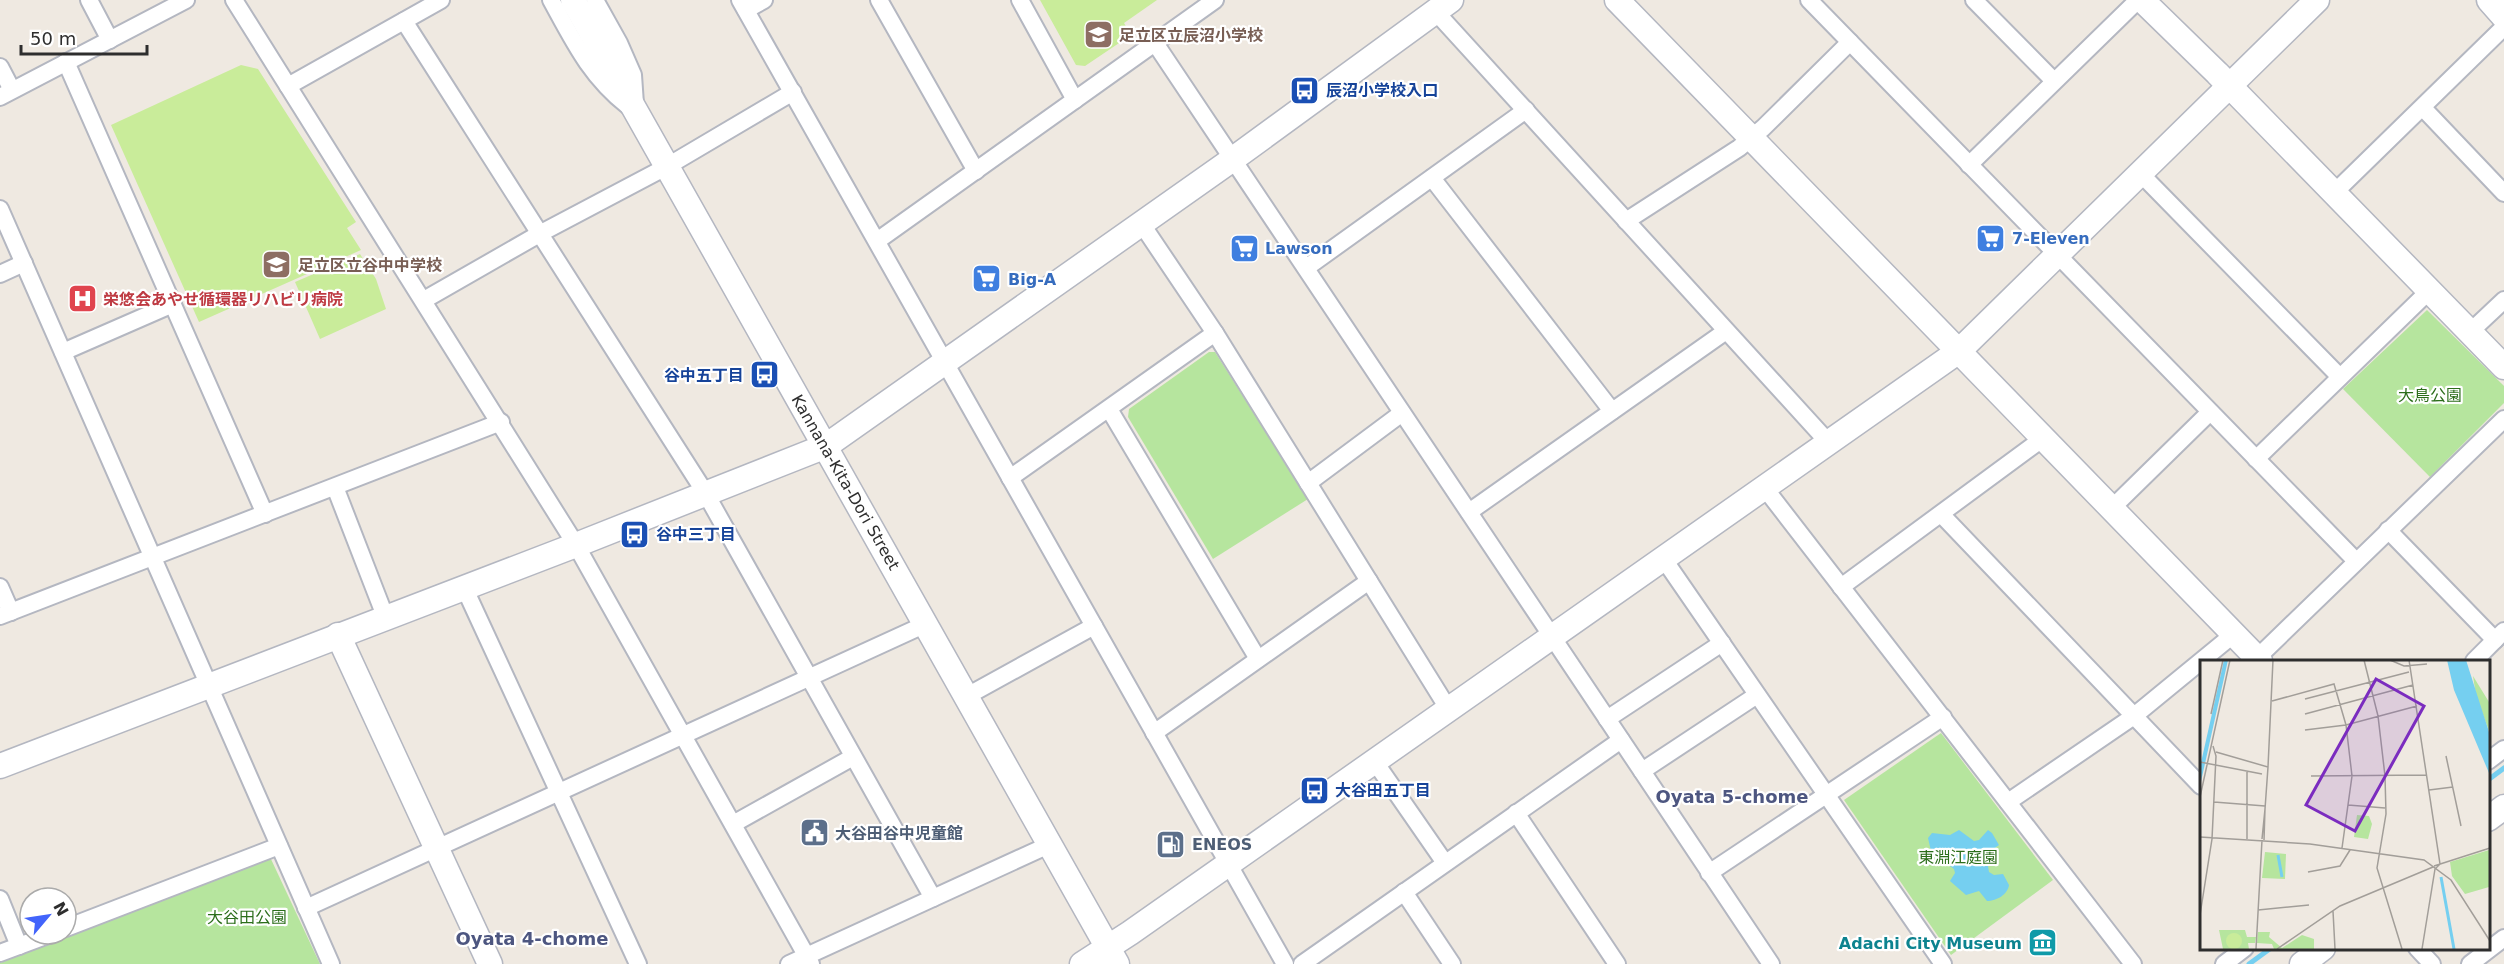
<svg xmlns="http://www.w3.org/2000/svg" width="2504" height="964" font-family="'DejaVu Sans','Noto Sans JP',sans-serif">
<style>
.green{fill:#b6e59e}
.pitch{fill:#c9ec9a}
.water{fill:#75cff0}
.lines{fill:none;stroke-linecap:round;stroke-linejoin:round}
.stream{stroke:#75cff0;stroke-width:5}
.street-casing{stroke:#b4b7c1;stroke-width:20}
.secondary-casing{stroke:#b4b7c1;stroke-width:27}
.street{stroke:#fff;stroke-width:16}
.secondary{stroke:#fff;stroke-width:24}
.labels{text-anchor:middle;stroke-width:4.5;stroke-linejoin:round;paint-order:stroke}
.education-label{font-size:16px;font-weight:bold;fill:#785e54;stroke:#fff;text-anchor:start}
.transit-label{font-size:16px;font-weight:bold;fill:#164399;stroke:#fff;text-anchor:start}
.shop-label{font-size:16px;font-weight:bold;fill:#366cbe;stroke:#fff;text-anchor:start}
.health-label{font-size:16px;font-weight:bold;fill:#be3a42;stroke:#fff;text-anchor:start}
.park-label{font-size:16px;fill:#2c6e1b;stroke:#fff}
.street-label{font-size:16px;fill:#2e2e2e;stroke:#fff}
.service-label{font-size:16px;font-weight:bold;fill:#4e5e75;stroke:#fff;text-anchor:start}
.culture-label{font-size:16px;font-weight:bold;fill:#0d838f;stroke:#fff;text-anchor:end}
.neighbourhood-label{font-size:18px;font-weight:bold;fill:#4d5680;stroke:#fff}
.inset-river{fill:none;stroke:#75cff0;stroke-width:3}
.inset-road{fill:none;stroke:#a29e99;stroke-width:1.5}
.view{fill:#7b2cbf;fill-opacity:0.15;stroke:#7b2cbf;stroke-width:3}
.inset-edge{fill:none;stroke:#2e2e2e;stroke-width:3}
</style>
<rect width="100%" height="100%" fill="#efe9e1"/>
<g class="green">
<polygon points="2427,310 2504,386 2504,403 2430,477 2343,389"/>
<polygon points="1209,352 1215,352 1308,499 1213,559 1128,417 1129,409"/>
<polygon points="1941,733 2053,880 1951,955 1844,800"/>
<polygon points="270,857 320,964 0,964 0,963"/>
</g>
<g class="pitch">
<polygon points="1040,0 1157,0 1124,23 1131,35 1085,66 1076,65"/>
<polygon points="241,65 258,69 356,222 347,228 361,250 199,322 111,125"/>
<polygon points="360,254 376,279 386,309 320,339 295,282"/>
</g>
<path class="water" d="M 1959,830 L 1974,841 L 1979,840 L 1988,830 L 1992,833 L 1999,845 L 1989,852 L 1992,858 L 1988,866 L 1989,872 L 1994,875 L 2003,874 L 2009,885 C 2008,894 1997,901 1987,901 L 1979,891 L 1966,895 L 1950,881 L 1955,873 L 1954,869 L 1946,863 L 1942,865 L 1931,851 L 1928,838 L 1932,833 L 1950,835 Z"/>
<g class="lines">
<g class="stream">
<polyline points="2488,780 2504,768"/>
<polyline points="2249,964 2271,948"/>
</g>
<defs>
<g id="street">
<polyline points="89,0 110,40"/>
<polyline points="234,0 576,545 811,964"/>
<path d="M 551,0 C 574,42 590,76 628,106"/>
<polyline points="595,0 619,43 633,75 635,104"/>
<polyline points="740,0 1285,964"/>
<polyline points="879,0 976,171"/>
<polyline points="1020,0 1075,100"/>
<polyline points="1809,0 2356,561"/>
<polyline points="1974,0 2054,81"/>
<polyline points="746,10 764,0"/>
<polyline points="1435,11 1828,442"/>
<polyline points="404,21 706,494 933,898"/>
<polyline points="1155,43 1771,964"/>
<polyline points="66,62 265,514"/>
<polyline points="0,67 12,90"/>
<polyline points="288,86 441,0"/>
<polyline points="0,97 186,0"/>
<polyline points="2423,108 2504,193"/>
<polyline points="1969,165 2138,0"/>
<polyline points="2140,173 2340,377"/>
<polyline points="1432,178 1612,411"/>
<polyline points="2335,192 2504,27"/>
<polyline points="0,209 331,964"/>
<polyline points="1626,221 1739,148 1763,128 1850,42"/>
<polyline points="1141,223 1215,333 1449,710"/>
<polyline points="877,241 1215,0"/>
<polyline points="1306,268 1526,110"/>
<polyline points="0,274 24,263"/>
<polyline points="424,300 541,233 666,167 793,92"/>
<polyline points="2470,332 2504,300"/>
<polyline points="63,352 173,304"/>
<polyline points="1109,409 1258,659"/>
<polyline points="2256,459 2430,290"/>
<polyline points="1010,478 1215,333"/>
<polyline points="1308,483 1402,413"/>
<polyline points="335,487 385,616"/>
<polyline points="1764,487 2133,964"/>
<polyline points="2111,509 2210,412"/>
<polyline points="1469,512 1726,331"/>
<polyline points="1941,514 2201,786"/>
<polyline points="2388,530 2495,640"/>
<polyline points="1663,558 1943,964"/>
<polyline points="0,587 11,612"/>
<polyline points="464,587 638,964"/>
<polyline points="1841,587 2042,439"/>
<polyline points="0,616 501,422"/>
<polyline points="2257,658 2504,419"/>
<polyline points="2474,661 2504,631"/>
<polyline points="967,696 1094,626"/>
<polyline points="1607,719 1722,643"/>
<polyline points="1154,733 1369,581"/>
<polyline points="2488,761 2504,749"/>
<polyline points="1375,762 1445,863"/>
<polyline points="1642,771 1757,695"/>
<polyline points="2008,802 2134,716 2234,634"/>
<polyline points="1516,813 1617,964"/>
<polyline points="733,824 853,757"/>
<polyline points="1709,873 1943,717"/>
<polyline points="1404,892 1452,964"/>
<polyline points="0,899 19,946"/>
<polyline points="306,908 926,624"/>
<polyline points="66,928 279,846"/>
<polyline points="2417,948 2432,964"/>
<polyline points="0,953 51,934"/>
<polyline points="789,964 1051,844"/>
<polyline points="1302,964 1621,740"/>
<polyline points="2224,964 2245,948"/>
<polyline points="2470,964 2504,938"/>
</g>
<g id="secondary">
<polyline points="573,0 1117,964"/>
<polyline points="1617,0 2260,661"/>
<polyline points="2142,0 2217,73 2504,367"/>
<polyline points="2489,0 2504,17"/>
<polyline points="338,635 490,964"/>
<polyline points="0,766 576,545 826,446 1233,159 1451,0"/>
<polyline points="2488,819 2504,807"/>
<polyline points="1082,964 1130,933 1959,351 2317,0"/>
<polyline points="2302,964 2323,948"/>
</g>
</defs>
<use href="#street" class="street-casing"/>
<use href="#secondary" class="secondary-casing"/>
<use href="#street" class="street"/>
<use href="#secondary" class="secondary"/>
</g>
<defs>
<symbol id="school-square" viewBox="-11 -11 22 22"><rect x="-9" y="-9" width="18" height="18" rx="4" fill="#8d6e63" stroke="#fff"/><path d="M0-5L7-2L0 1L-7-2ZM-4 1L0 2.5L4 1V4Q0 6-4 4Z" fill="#fff"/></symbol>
<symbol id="bus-square" viewBox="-11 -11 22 22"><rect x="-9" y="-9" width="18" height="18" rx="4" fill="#1a4fb4" stroke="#fff"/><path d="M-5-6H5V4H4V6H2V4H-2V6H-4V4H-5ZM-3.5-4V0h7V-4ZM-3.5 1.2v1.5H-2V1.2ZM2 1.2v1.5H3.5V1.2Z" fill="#fff"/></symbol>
<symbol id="supermarket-square" viewBox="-11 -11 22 22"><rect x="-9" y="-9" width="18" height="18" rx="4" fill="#3f7fe0" stroke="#fff"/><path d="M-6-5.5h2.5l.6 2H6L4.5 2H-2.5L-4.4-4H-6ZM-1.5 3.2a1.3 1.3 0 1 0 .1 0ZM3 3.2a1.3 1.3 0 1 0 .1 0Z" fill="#fff"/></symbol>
<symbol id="hospital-square" viewBox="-11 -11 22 22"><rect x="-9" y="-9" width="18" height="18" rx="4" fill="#e0444e" stroke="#fff"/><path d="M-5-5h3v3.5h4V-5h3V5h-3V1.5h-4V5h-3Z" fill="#fff"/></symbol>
<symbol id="civic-square" viewBox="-11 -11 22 22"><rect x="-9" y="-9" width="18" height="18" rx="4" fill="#5c6f8a" stroke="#fff"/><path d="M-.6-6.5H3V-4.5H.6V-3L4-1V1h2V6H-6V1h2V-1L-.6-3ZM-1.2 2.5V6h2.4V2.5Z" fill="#fff"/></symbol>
<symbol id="fuel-square" viewBox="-11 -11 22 22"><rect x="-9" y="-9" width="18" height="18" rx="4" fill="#5c6f8a" stroke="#fff"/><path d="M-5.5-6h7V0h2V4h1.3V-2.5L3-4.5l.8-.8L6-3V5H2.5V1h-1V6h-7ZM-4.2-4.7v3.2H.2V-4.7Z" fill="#fff"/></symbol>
<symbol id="museum-square" viewBox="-11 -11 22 22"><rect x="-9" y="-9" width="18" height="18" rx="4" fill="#0f9aa8" stroke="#fff"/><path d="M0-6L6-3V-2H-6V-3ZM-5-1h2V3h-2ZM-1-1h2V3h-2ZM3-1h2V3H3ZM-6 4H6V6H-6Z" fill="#fff"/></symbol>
</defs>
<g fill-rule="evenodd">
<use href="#school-square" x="1082" y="18" width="33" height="33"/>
<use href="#bus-square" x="1288" y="74" width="33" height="33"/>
<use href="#supermarket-square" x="1974" y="222" width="33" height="33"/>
<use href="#supermarket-square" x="1228" y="232" width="33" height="33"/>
<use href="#school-square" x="260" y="248" width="33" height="33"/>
<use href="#supermarket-square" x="970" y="262" width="33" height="33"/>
<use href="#hospital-square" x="66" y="282" width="33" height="33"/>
<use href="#bus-square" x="748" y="358" width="33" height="33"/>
<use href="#bus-square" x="618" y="518" width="33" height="33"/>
<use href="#bus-square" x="1298" y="774" width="33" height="33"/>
<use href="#civic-square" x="798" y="816" width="33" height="33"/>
<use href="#fuel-square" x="1154" y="828" width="33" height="33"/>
<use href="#museum-square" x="2026" y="926" width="33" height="33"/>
</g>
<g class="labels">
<g class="education-label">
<text x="1119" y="41">足立区立辰沼小学校</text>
<text x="298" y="271">足立区立谷中中学校</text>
</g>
<g class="transit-label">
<text x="1326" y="96">辰沼小学校入口</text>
<text x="744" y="381" text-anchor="end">谷中五丁目</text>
<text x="656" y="540">谷中三丁目</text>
<text x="1335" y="796">大谷田五丁目</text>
</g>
<g class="shop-label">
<text x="2012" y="244">7-Eleven</text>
<text x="1265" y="254">Lawson</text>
<text x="1008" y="285">Big-A</text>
</g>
<g class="health-label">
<text x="103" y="305">栄悠会あやせ循環器リハビリ病院</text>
</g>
<g class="park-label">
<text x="2430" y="401">大鳥公園</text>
<text x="1958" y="863">東淵江庭園</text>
<text x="247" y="923">大谷田公園</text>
</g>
<g class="street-label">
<text transform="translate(846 482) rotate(60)" y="6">Kannana-Kita-Dori Street</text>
</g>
<g class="service-label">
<text x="835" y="839">大谷田谷中児童館</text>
<text x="1192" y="850">ENEOS</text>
</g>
<g class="culture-label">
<text x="2022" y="949">Adachi City Museum</text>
</g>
<g class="neighbourhood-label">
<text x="1732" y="803">Oyata 5-chome</text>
<text x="532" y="945">Oyata 4-chome</text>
</g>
</g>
<g transform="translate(2200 660)">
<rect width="290" height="290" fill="#efe9e1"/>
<path d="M 273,16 L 289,42 L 289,71 L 276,36 ZM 157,155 L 169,156 L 172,164 L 168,179 L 154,177 ZM 289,190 L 289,227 L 265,234 L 252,216 L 250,202 ZM 65,192 L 86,194 L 85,219 L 62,218 ZM 19,270 L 45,270 L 47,277 L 56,277 L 55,283 L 48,283 L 49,289 L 23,289 ZM 58,272 L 70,272 L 69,277 L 82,288 L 102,275 L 114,279 L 114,289 L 74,289 L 72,284 L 57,283 Z" fill="#b6e59e"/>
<path d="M26 281a8 8 0 1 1 16 0a8 8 0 1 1-16 0Z" fill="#c9ec9a"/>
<path d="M 24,0 L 28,0 L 0,126 L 0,107 ZM 247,0 L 266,0 L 289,72 L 289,113 L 254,30 Z" fill="#75cff0"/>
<path class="inset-river" d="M 78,195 L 82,217M 241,217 L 254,289"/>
<path class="inset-road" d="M 164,0 L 178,56 L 185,116 L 186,154 L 177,208 L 202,289M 190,0 L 204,6 L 227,4M 209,0 L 240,204 L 235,209 L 222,289M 105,39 L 209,12M 72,41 L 134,24 L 146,65 L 152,116 L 142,188M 11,54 L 23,0M 105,54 L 213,25M 105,70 L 146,65 L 217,46M 16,92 L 68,107 L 65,149M 246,96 L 261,166M 0,102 L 62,114M 68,107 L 73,0M 47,112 L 47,179M 111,116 L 227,115M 229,130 L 253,127M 0,137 L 30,0M 14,142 L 65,146M 148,145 L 185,148M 0,177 L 110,184 L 224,200 L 251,220 L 290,281M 62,179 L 65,149 L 64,180M 234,206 L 290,188M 108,212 L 140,206 L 150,190M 58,250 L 109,245M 133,251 L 135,289M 0,255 L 12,179 L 16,96 L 13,86M 56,289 L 62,180M 77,289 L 140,246 L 233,207"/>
<path class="view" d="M 176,19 L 224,46 L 155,171 L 106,145 Z"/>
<rect width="290" height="290" class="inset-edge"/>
</g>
<g transform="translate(48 916) rotate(61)"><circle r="28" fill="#ffffff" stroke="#ababab" stroke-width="1.5"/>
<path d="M0-4.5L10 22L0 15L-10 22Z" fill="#4264fb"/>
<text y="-9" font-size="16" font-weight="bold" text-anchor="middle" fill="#2e2e2e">N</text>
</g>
<path d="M21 45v9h126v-9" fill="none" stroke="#2e2e2e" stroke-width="3"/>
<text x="30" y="45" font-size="18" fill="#2e2e2e" stroke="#ffffff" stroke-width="4.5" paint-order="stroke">50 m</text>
</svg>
